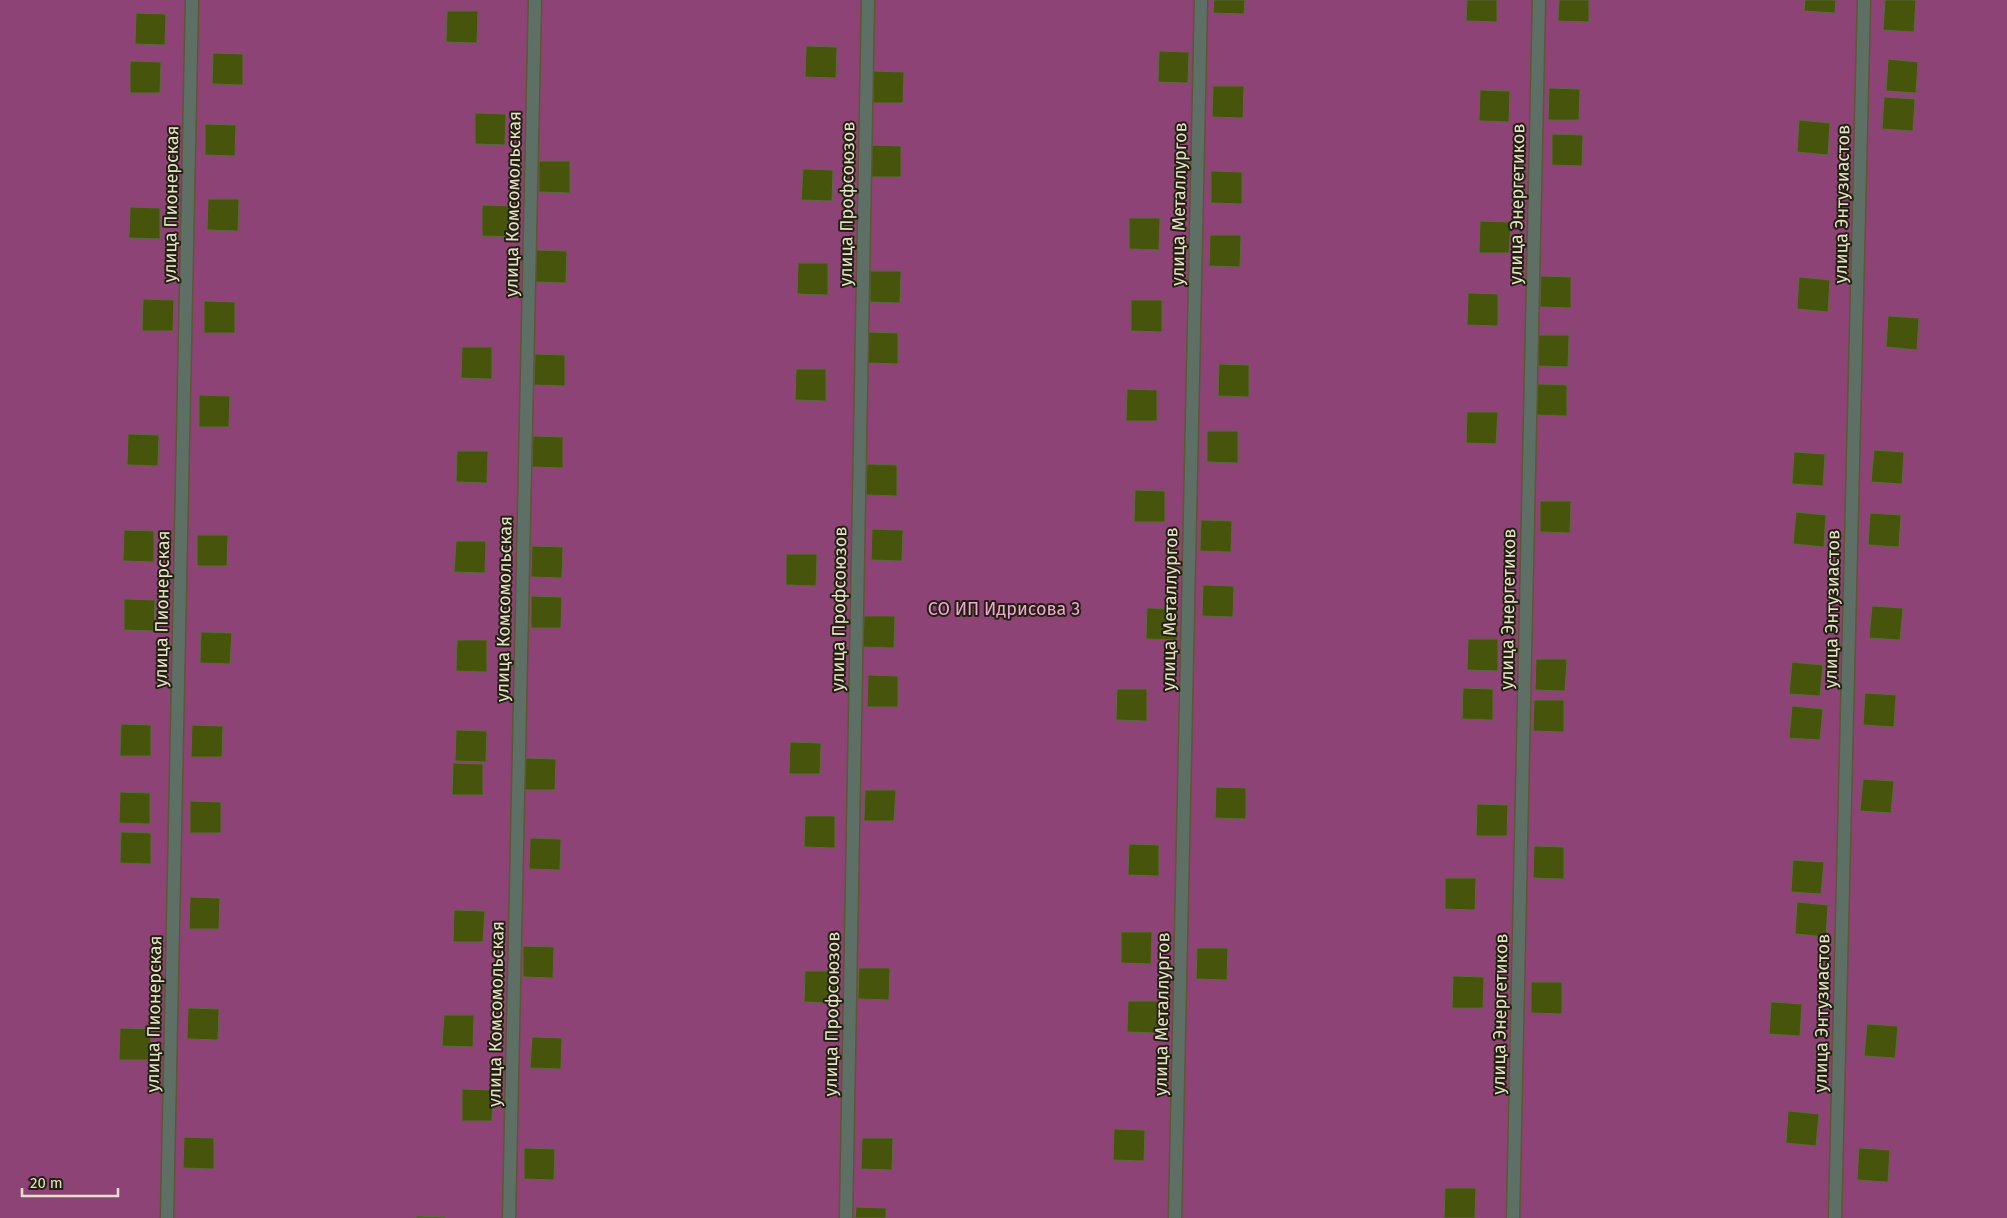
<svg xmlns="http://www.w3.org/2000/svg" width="2007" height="1218" font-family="'Fira Sans',sans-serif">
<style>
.green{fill:#8e4376}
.building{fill:#46550b;stroke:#5e6842}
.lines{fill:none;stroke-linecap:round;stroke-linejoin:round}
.street-casing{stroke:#5d5733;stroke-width:15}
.street{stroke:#5e7066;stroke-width:12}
.labels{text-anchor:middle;stroke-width:4;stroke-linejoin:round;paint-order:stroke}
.street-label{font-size:18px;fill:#e5e2cc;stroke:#22200f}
.park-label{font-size:18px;fill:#f4a4d7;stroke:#22200f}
</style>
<rect width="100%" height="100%" fill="#3f3911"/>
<rect class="green" x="0" y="0" width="2007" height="1218"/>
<g class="building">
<polygon points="1214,0 1245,0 1244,14 1213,13"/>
<polygon points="1467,0 1497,0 1497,22 1466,21"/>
<polygon points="1559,0 1589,0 1589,22 1558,21"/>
<polygon points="1805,0 1836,0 1835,13 1804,11"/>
<polygon points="1885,0 1916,0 1914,32 1883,30"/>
<polygon points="447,11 478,11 477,43 446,42"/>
<polygon points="136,13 166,14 165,45 135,44"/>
<polygon points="806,46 837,47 836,78 805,77"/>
<polygon points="1159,51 1189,52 1188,83 1158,82"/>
<polygon points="213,53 243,54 243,85 212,84"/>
<polygon points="1888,59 1918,62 1916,93 1886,91"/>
<polygon points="130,61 161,62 160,93 130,93"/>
<polygon points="873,71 904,72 903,103 873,103"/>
<polygon points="1213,86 1244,86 1243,118 1212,117"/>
<polygon points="1549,88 1580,89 1579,120 1548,120"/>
<polygon points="1480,90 1510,91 1509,122 1479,121"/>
<polygon points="1884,97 1915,99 1913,131 1882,129"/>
<polygon points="475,113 506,114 505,145 475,144"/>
<polygon points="1799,120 1830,123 1828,155 1797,152"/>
<polygon points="205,124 236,125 235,156 205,155"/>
<polygon points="1552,134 1583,135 1582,166 1552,165"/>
<polygon points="871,145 901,146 901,177 870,177"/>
<polygon points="539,161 570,161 570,193 539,192"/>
<polygon points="803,169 833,170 832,201 801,200"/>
<polygon points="1211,171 1242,172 1242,204 1211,203"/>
<polygon points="208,199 239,199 238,231 207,230"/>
<polygon points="482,205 513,206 512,237 482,236"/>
<polygon points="130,207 160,208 160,239 129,238"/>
<polygon points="1129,218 1160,218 1159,250 1129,249"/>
<polygon points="1480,221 1511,222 1509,253 1479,253"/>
<polygon points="1210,235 1241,235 1240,267 1209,266"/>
<polygon points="536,250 567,251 566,283 535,282"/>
<polygon points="798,263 828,263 828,295 797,294"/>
<polygon points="870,271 901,271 900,303 870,302"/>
<polygon points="1541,276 1571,277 1571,308 1540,307"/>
<polygon points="1799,277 1830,280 1828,312 1797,309"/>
<polygon points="1468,293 1498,294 1498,326 1467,325"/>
<polygon points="143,299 174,300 173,331 142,331"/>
<polygon points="1131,300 1162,300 1162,332 1131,331"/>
<polygon points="204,301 235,302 235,333 204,333"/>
<polygon points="1888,316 1919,318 1917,350 1886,347"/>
<polygon points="868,332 898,333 898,364 867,363"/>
<polygon points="1538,335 1569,335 1568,367 1538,366"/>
<polygon points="462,347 492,347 492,379 461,378"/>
<polygon points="535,354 565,355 565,386 534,385"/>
<polygon points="1219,364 1249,365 1249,397 1218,396"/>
<polygon points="796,369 826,369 826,401 795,400"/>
<polygon points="1537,384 1567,385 1567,416 1536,415"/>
<polygon points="1127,389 1157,390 1157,421 1126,421"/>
<polygon points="199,395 230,396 229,427 199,427"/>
<polygon points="1467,412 1498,412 1496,444 1466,443"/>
<polygon points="1207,431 1238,431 1238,463 1207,462"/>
<polygon points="128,434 159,435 158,466 127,465"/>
<polygon points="533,436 563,437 563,468 532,467"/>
<polygon points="1874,450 1904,452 1902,484 1871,482"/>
<polygon points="457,451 488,451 487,483 456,482"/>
<polygon points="1794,452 1825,454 1823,486 1792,484"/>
<polygon points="867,464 897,465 897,496 866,495"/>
<polygon points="1135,490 1165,491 1165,522 1134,522"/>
<polygon points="1540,501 1571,501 1570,533 1540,532"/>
<polygon points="1796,512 1826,515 1824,547 1793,544"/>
<polygon points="1870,513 1901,515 1899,547 1868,545"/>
<polygon points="1201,520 1232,521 1231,552 1200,551"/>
<polygon points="872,529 903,530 902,561 871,560"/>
<polygon points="124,530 154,531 154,562 123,561"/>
<polygon points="197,535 228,535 227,566 197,566"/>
<polygon points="456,541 486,541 485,573 454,572"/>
<polygon points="532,546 563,547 562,578 531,577"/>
<polygon points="786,554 817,554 816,586 786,585"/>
<polygon points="1203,585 1234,586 1233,617 1202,616"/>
<polygon points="531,596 562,597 561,628 531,628"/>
<polygon points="124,599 155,600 154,631 124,630"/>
<polygon points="1872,606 1903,608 1900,640 1869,638"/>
<polygon points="1147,608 1178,609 1177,640 1146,639"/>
<polygon points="864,616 895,616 894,648 863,647"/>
<polygon points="201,632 232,633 230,664 200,663"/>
<polygon points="1468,639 1498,639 1498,671 1467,670"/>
<polygon points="457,640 487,640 487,672 456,671"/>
<polygon points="1536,659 1567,659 1565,691 1535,690"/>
<polygon points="1792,662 1823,665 1820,696 1789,694"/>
<polygon points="868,675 898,676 898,707 867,707"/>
<polygon points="1463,688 1493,689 1493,720 1462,719"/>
<polygon points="1117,689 1147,689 1147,721 1116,720"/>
<polygon points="1865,693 1896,695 1894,727 1863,725"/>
<polygon points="1534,700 1564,700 1564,732 1533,731"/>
<polygon points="1792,706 1823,709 1820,740 1789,738"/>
<polygon points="121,724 151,725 151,756 120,756"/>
<polygon points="192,725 223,726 222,757 191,757"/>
<polygon points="456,730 487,731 486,762 455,761"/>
<polygon points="790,742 821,743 820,774 789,774"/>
<polygon points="525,758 556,759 555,790 524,790"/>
<polygon points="453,763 483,764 483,795 452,795"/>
<polygon points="1863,779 1894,781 1891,813 1860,811"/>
<polygon points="1216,787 1246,788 1246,819 1215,818"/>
<polygon points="865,790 896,790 894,821 864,821"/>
<polygon points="120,792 150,793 150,824 119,823"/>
<polygon points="190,801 221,802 221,833 190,833"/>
<polygon points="1477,804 1508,805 1507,836 1476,836"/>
<polygon points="805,816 835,816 835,848 804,847"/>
<polygon points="121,832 151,833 151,864 120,863"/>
<polygon points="530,838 561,839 560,870 529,869"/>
<polygon points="1129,844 1159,845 1159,876 1128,875"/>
<polygon points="1534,846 1564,847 1564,879 1533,878"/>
<polygon points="1793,860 1824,862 1821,894 1791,892"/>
<polygon points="1445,878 1476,878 1475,910 1445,909"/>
<polygon points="190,897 220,898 219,929 189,929"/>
<polygon points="1797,902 1828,905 1826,937 1795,934"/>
<polygon points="454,910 485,911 483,942 453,942"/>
<polygon points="1121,932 1152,932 1151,964 1121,963"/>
<polygon points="523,946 554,947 553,978 523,977"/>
<polygon points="1197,948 1228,948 1227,980 1196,979"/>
<polygon points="859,968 890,968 889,1000 858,999"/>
<polygon points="805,971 835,971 835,1003 804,1002"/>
<polygon points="1453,976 1484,977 1483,1008 1452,1008"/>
<polygon points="1531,982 1562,982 1562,1014 1531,1013"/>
<polygon points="1128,1001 1158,1001 1158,1033 1127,1032"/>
<polygon points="1771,1002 1802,1004 1800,1036 1769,1034"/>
<polygon points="188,1008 219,1009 218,1040 187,1039"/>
<polygon points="444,1015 474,1015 473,1047 442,1046"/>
<polygon points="1867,1024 1898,1026 1895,1058 1864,1056"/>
<polygon points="120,1028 151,1029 150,1060 119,1060"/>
<polygon points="532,1037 562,1038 561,1069 530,1068"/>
<polygon points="462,1089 493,1090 492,1121 462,1121"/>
<polygon points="1788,1111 1819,1114 1816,1146 1786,1143"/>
<polygon points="1114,1129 1145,1130 1144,1161 1113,1160"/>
<polygon points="184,1137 214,1138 214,1169 183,1168"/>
<polygon points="862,1138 893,1138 892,1170 861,1169"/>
<polygon points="524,1148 555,1149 554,1180 524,1179"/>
<polygon points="1859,1148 1890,1150 1888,1182 1857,1180"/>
<polygon points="1445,1188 1476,1188 1475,1218 1444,1218"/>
<polygon points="856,1207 886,1208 886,1218 855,1218"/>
<polygon points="416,1216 446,1217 446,1218 416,1218"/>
</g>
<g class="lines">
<defs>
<g id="street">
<polyline points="167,1218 192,0"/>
<polyline points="509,1218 535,0"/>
<polyline points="846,1218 868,0"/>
<polyline points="1175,1218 1201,0"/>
<polyline points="1513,1218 1539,0"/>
<polyline points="1835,1218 1864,0"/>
</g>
</defs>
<use href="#street" class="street-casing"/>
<use href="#street" class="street"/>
</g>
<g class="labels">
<g class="street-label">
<text transform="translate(171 204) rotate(-89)" y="6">улица Пионерская</text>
<text transform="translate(513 204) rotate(-89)" y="6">улица Комсомольская</text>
<text transform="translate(847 204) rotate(-89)" y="6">улица Профсоюзов</text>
<text transform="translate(1179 204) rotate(-89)" y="6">улица Металлургов</text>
<text transform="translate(1517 204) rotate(-89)" y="6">улица Энергетиков</text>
<text transform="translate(1842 204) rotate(-89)" y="6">улица Энтузиастов</text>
<text transform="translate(162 609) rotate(-89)" y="6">улица Пионерская</text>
<text transform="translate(504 609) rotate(-89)" y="6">улица Комсомольская</text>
<text transform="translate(839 609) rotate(-89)" y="6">улица Профсоюзов</text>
<text transform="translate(1170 609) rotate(-89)" y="6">улица Металлургов</text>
<text transform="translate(1508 609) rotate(-89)" y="6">улица Энергетиков</text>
<text transform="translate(1832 609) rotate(-89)" y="6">улица Энтузиастов</text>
<text transform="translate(1822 1013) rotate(-89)" y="6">улица Энтузиастов</text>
<text transform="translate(154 1014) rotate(-89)" y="6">улица Пионерская</text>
<text transform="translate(496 1014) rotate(-89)" y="6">улица Комсомольская</text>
<text transform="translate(832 1014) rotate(-89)" y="6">улица Профсоюзов</text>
<text transform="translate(1162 1014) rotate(-89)" y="6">улица Металлургов</text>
<text transform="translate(1500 1014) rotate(-89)" y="6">улица Энергетиков</text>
</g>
<g class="park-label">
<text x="1004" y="615">СО ИП Идрисова 3</text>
</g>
</g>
<path d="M22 1188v8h96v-8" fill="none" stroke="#e5e2cc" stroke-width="2.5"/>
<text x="30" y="1188" font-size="15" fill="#e5e2cc" stroke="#22200f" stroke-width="4" paint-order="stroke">20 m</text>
</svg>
